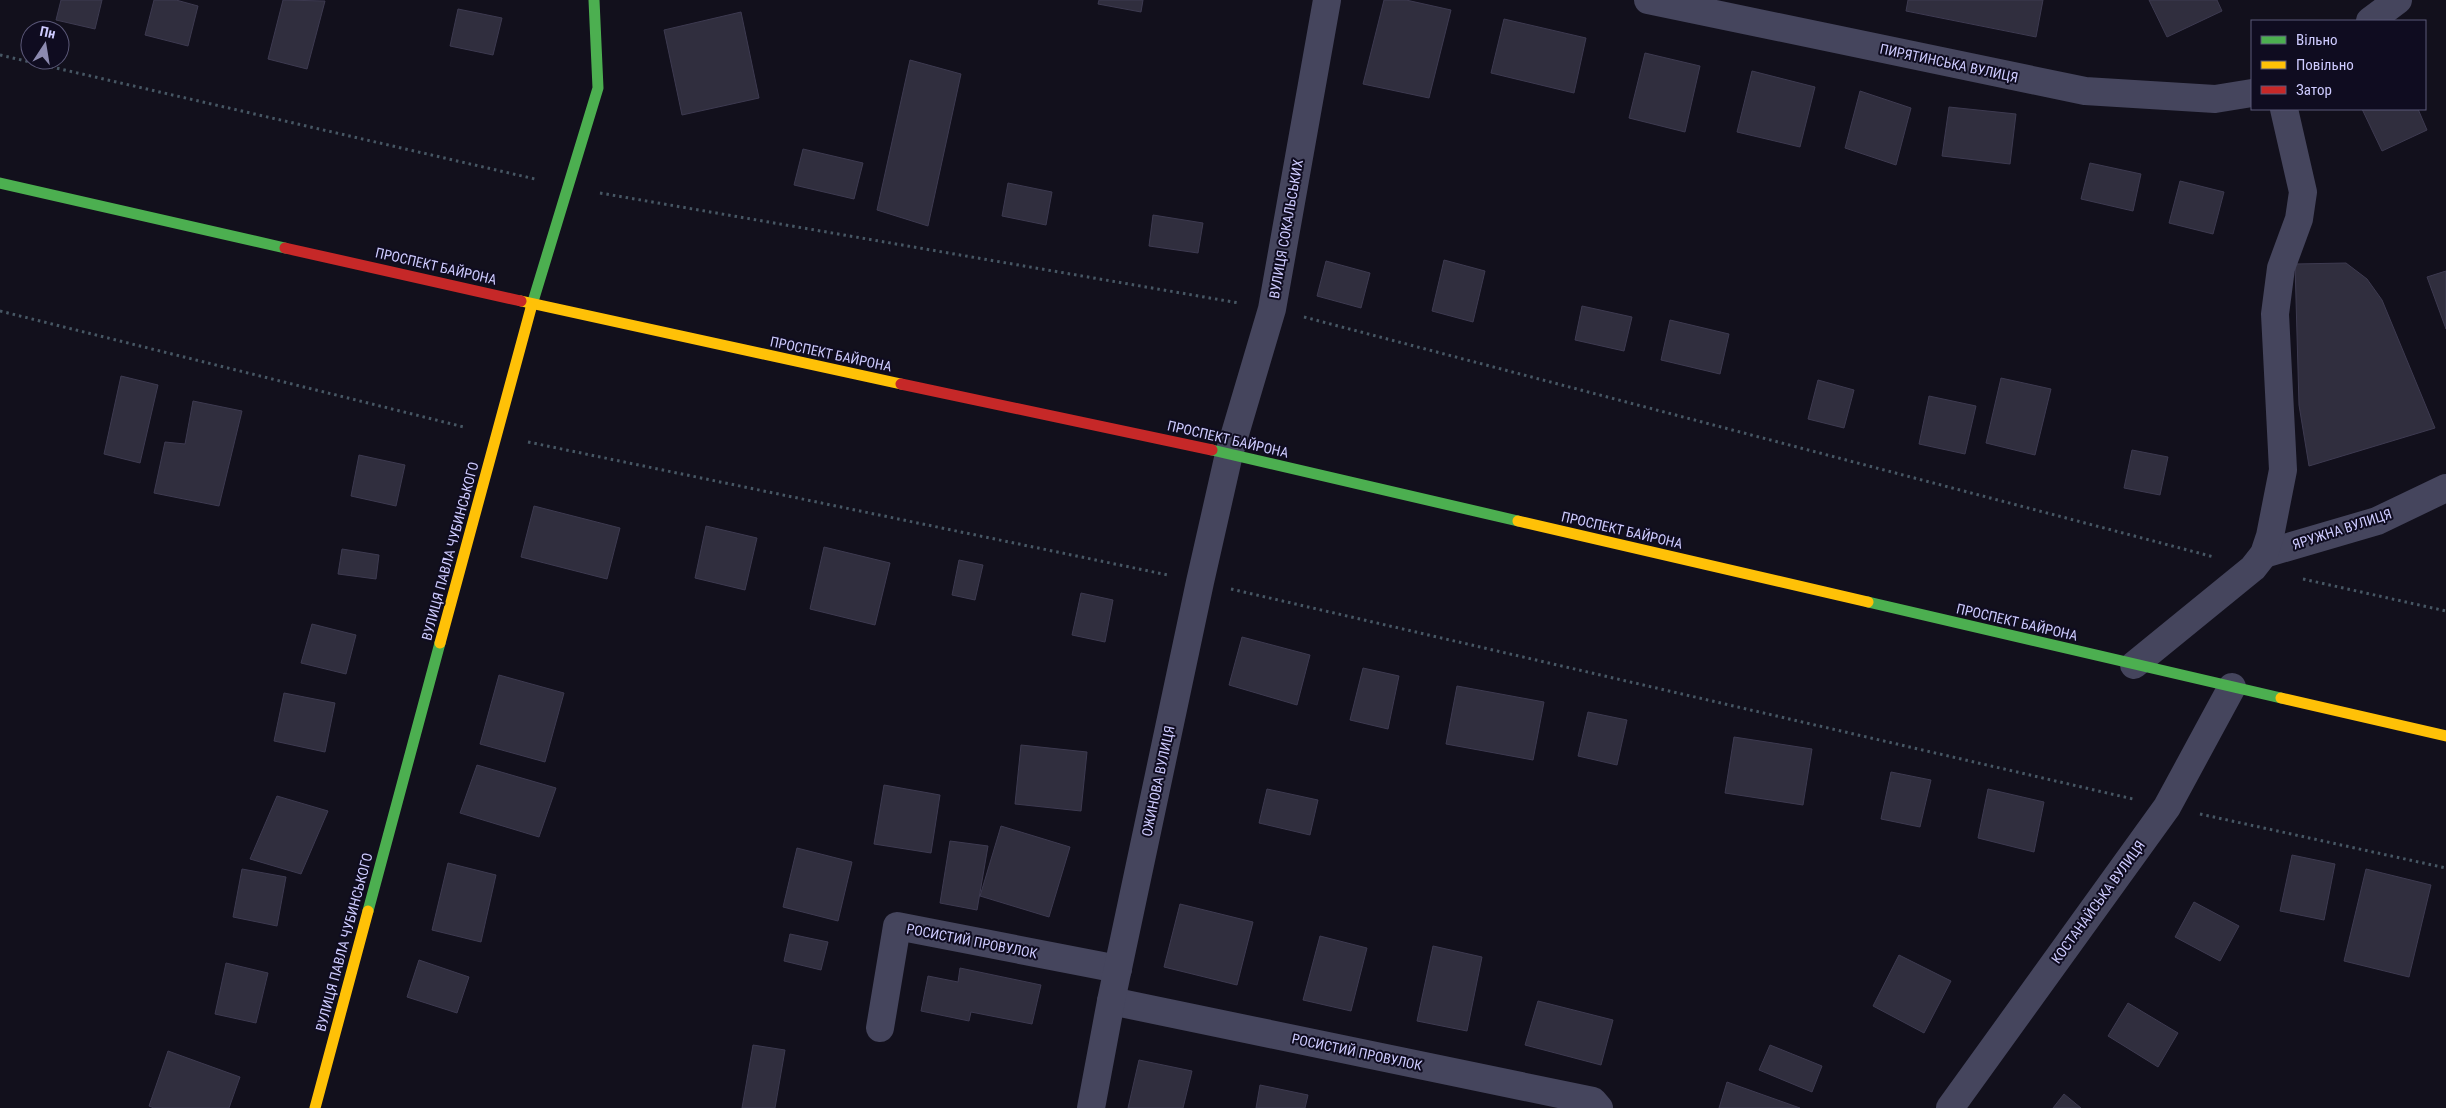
<svg xmlns="http://www.w3.org/2000/svg" width="2446" height="1108" font-family="'Roboto Condensed',sans-serif">
<style>
.building{fill:#302e3e;stroke:#3d3a50}
.lines{fill:none;stroke-linecap:round;stroke-linejoin:round}
.path{stroke:#475764;stroke-width:3;stroke-dasharray:2.5 4;stroke-linecap:butt}
.street{stroke:#45455d;stroke-width:28}
.fast{stroke:#4caf50;stroke-width:11}
.slow{stroke:#ffc107;stroke-width:11}
.jam{stroke:#c62828;stroke-width:11}
.labels{text-anchor:middle;stroke-width:4;stroke-linejoin:round;paint-order:stroke}
.street-label{font-size:14px;fill:#cecbff;stroke:#0f0c20}
</style>
<rect width="100%" height="100%" fill="#12101c"/>
<g class="building">
<polygon points="61,0 102,0 95,29 56,20"/>
<polygon points="154,0 176,0 198,6 188,46 145,35"/>
<polygon points="283,0 325,1 307,69 268,59"/>
<polygon points="1099,0 1143,0 1141,12 1098,4"/>
<polygon points="1384,0 1406,0 1451,10 1429,98 1363,84"/>
<polygon points="1908,0 2043,0 2036,37 1906,11"/>
<polygon points="2149,0 2217,0 2222,11 2167,37"/>
<polygon points="458,9 502,18 493,55 450,46"/>
<polygon points="741,12 759,98 682,115 664,30"/>
<polygon points="1504,19 1586,38 1574,93 1491,73"/>
<polygon points="1645,53 1700,66 1685,132 1629,118"/>
<polygon points="910,60 961,74 928,226 877,210"/>
<polygon points="1752,71 1815,87 1800,147 1737,132"/>
<polygon points="1860,91 1911,108 1896,165 1845,148"/>
<polygon points="1949,107 2016,114 2010,164 1942,156"/>
<polygon points="2362,109 2418,109 2427,130 2382,151"/>
<polygon points="803,149 863,163 854,199 794,185"/>
<polygon points="2090,163 2141,174 2133,211 2081,199"/>
<polygon points="2180,181 2224,192 2213,234 2169,223"/>
<polygon points="1008,183 1052,192 1046,225 1002,216"/>
<polygon points="1153,215 1203,223 1198,253 1149,246"/>
<polygon points="1444,260 1485,271 1473,322 1432,311"/>
<polygon points="1326,261 1370,273 1361,308 1317,296"/>
<polygon points="2346,263 2367,279 2382,300 2435,428 2309,466 2299,405 2295,264"/>
<polygon points="2446,271 2446,329 2427,277"/>
<polygon points="1582,306 1632,317 1624,351 1575,340"/>
<polygon points="1670,320 1729,334 1720,374 1661,360"/>
<polygon points="121,376 158,385 140,463 104,454"/>
<polygon points="2001,378 2051,389 2035,455 1986,443"/>
<polygon points="1818,380 1854,390 1844,428 1808,419"/>
<polygon points="1929,396 1976,406 1965,454 1919,444"/>
<polygon points="193,401 242,411 219,506 154,493 165,442 185,444"/>
<polygon points="2132,450 2168,457 2160,495 2124,488"/>
<polygon points="359,455 405,465 396,506 351,496"/>
<polygon points="534,506 620,528 607,579 521,557"/>
<polygon points="706,526 757,538 745,590 695,578"/>
<polygon points="824,547 890,563 875,625 810,609"/>
<polygon points="342,549 379,555 376,579 338,574"/>
<polygon points="959,560 983,565 975,600 952,595"/>
<polygon points="1081,593 1113,600 1105,642 1072,635"/>
<polygon points="312,624 356,635 346,674 301,663"/>
<polygon points="1242,637 1310,655 1297,705 1229,685"/>
<polygon points="1363,668 1399,676 1388,729 1350,720"/>
<polygon points="499,675 564,693 545,762 480,744"/>
<polygon points="1457,686 1544,702 1533,760 1446,744"/>
<polygon points="284,693 335,703 325,752 274,741"/>
<polygon points="1588,712 1627,720 1617,765 1578,756"/>
<polygon points="1734,737 1812,749 1803,805 1725,793"/>
<polygon points="1021,745 1087,752 1081,811 1015,804"/>
<polygon points="477,765 556,788 539,837 460,813"/>
<polygon points="1891,772 1931,780 1920,827 1881,819"/>
<polygon points="884,785 940,795 931,853 874,844"/>
<polygon points="1267,789 1318,800 1310,835 1259,823"/>
<polygon points="1988,789 2044,802 2034,852 1978,838"/>
<polygon points="277,796 328,811 301,874 250,859"/>
<polygon points="1001,826 1070,847 1049,917 980,896"/>
<polygon points="950,841 988,846 977,910 940,903"/>
<polygon points="797,848 852,862 838,921 783,907"/>
<polygon points="2292,855 2335,864 2324,920 2280,911"/>
<polygon points="448,863 496,875 481,942 432,930"/>
<polygon points="242,869 286,877 277,926 233,917"/>
<polygon points="2366,869 2431,885 2409,977 2344,961"/>
<polygon points="2194,902 2239,926 2220,961 2175,937"/>
<polygon points="1180,904 1253,922 1237,985 1164,967"/>
<polygon points="790,934 828,942 821,970 784,961"/>
<polygon points="1320,936 1367,948 1351,1011 1303,1000"/>
<polygon points="1433,946 1482,957 1467,1031 1417,1021"/>
<polygon points="1899,955 1951,981 1924,1033 1873,1006"/>
<polygon points="419,960 469,977 457,1013 407,997"/>
<polygon points="226,963 268,973 256,1023 215,1014"/>
<polygon points="960,968 1041,985 1032,1024 971,1012 969,1021 921,1011 928,976 958,982"/>
<polygon points="1538,1001 1613,1020 1601,1065 1525,1045"/>
<polygon points="2128,1003 2178,1033 2158,1067 2108,1036"/>
<polygon points="753,1045 785,1050 775,1108 742,1108"/>
<polygon points="1770,1045 1822,1066 1812,1092 1759,1070"/>
<polygon points="168,1051 240,1077 229,1108 154,1108 149,1106"/>
<polygon points="1139,1060 1192,1071 1183,1108 1128,1108"/>
<polygon points="1727,1082 1800,1108 1719,1108"/>
<polygon points="1260,1085 1308,1095 1305,1108 1256,1108"/>
<polygon points="2064,1094 2081,1108 2053,1108"/>
</g>
<g class="lines">
<g class="path">
<polyline points="0,55 535,179"/>
<polyline points="600,193 1239,303"/>
<polyline points="0,311 464,427"/>
<polyline points="1304,317 2214,557"/>
<polyline points="528,442 1168,575"/>
<polyline points="2303,579 2446,611"/>
<polyline points="1231,589 2133,799"/>
<polyline points="2200,814 2446,868"/>
</g>
<g class="street">
<polyline points="1648,0 2085,91 2215,99 2252,93"/>
<polyline points="2370,21 2398,0"/>
<polyline points="2264,554 2377,521 2446,488"/>
<polyline points="2134,665 2253,568 2264,554 2270,536 2283,470 2275,314 2281,268 2299,219 2303,192 2284,109"/>
<polyline points="1111,1001 1593,1101 1599,1108"/>
<polyline points="880,1028 897,926 1118,969"/>
<polyline points="1091,1108 1111,1001 1200,582 1229,454 1272,309 1327,0"/>
<polyline points="1950,1108 2167,807 2232,687"/>
</g>
<g class="fast">
<polyline points="0,183 285,248"/>
<polyline points="531,308 598,88 594,0"/>
<polyline points="1212,450 1518,521"/>
<polyline points="1868,602 2281,698"/>
<polyline points="368,911 440,643"/>
</g>
<g class="slow">
<polyline points="521,301 901,384"/>
<polyline points="1518,521 1868,602"/>
<polyline points="440,643 531,308"/>
<polyline points="2281,698 2446,736"/>
<polyline points="315,1108 368,911"/>
</g>
<g class="jam">
<polyline points="285,248 521,301"/>
<polyline points="901,384 1212,450"/>
</g>
</g>
<g class="labels">
<g class="street-label">
<text transform="translate(1949 63) rotate(12)" y="5">ПИРЯТИНСЬКА ВУЛИЦЯ</text>
<text transform="translate(1286 229) rotate(-80)" y="5">ВУЛИЦЯ СОКАЛЬСЬКИХ</text>
<text transform="translate(436 266) rotate(13)" y="5">ПРОСПЕКТ БАЙРОНА</text>
<text transform="translate(831 354) rotate(12)" y="5">ПРОСПЕКТ БАЙРОНА</text>
<text transform="translate(1228 439) rotate(13)" y="5">ПРОСПЕКТ БАЙРОНА</text>
<text transform="translate(2342 529) rotate(-18)" y="5">ЯРУЖНА ВУЛИЦЯ</text>
<text transform="translate(1622 530) rotate(13)" y="5">ПРОСПЕКТ БАЙРОНА</text>
<text transform="translate(450 551) rotate(-75)" y="5">ВУЛИЦЯ ПАВЛА ЧУБИНСЬКОГО</text>
<text transform="translate(2017 622) rotate(13)" y="5">ПРОСПЕКТ БАЙРОНА</text>
<text transform="translate(1158 781) rotate(-78)" y="5">ОЖИНОВА ВУЛИЦЯ</text>
<text transform="translate(2098 902) rotate(-54)" y="5">КОСТАНАЙСЬКА ВУЛИЦЯ</text>
<text transform="translate(972 941) rotate(11)" y="5">РОСИСТИЙ ПРОВУЛОК</text>
<text transform="translate(344 942) rotate(-75)" y="5">ВУЛИЦЯ ПАВЛА ЧУБИНСЬКОГО</text>
<text transform="translate(1357 1052) rotate(12)" y="5">РОСИСТИЙ ПРОВУЛОК</text>
</g>
</g>
<rect x="2251" y="20" width="175" height="90" fill="#0f0c20" stroke="#5b5879"/>
<rect x="2261" y="36" width="25" height="8" fill="#4caf50" stroke="#5b5879"/>
<text x="2296" y="45" font-size="15" fill="#cecbff">Вільно</text>
<rect x="2261" y="61" width="25" height="8" fill="#ffc107" stroke="#5b5879"/>
<text x="2296" y="70" font-size="15" fill="#cecbff">Повільно</text>
<rect x="2261" y="86" width="25" height="8" fill="#c62828" stroke="#5b5879"/>
<text x="2296" y="95" font-size="15" fill="#cecbff">Затор</text>
<g transform="translate(45 45) rotate(12)"><circle r="24" fill="#0f0c20" stroke="#5b5879"/>
<path d="M0-4L9 19L0 12L-9 19Z" fill="#8c8ab0"/>
<text y="-8" font-size="14" font-weight="bold" text-anchor="middle" fill="#cecbff">Пн</text>
</g>
</svg>
